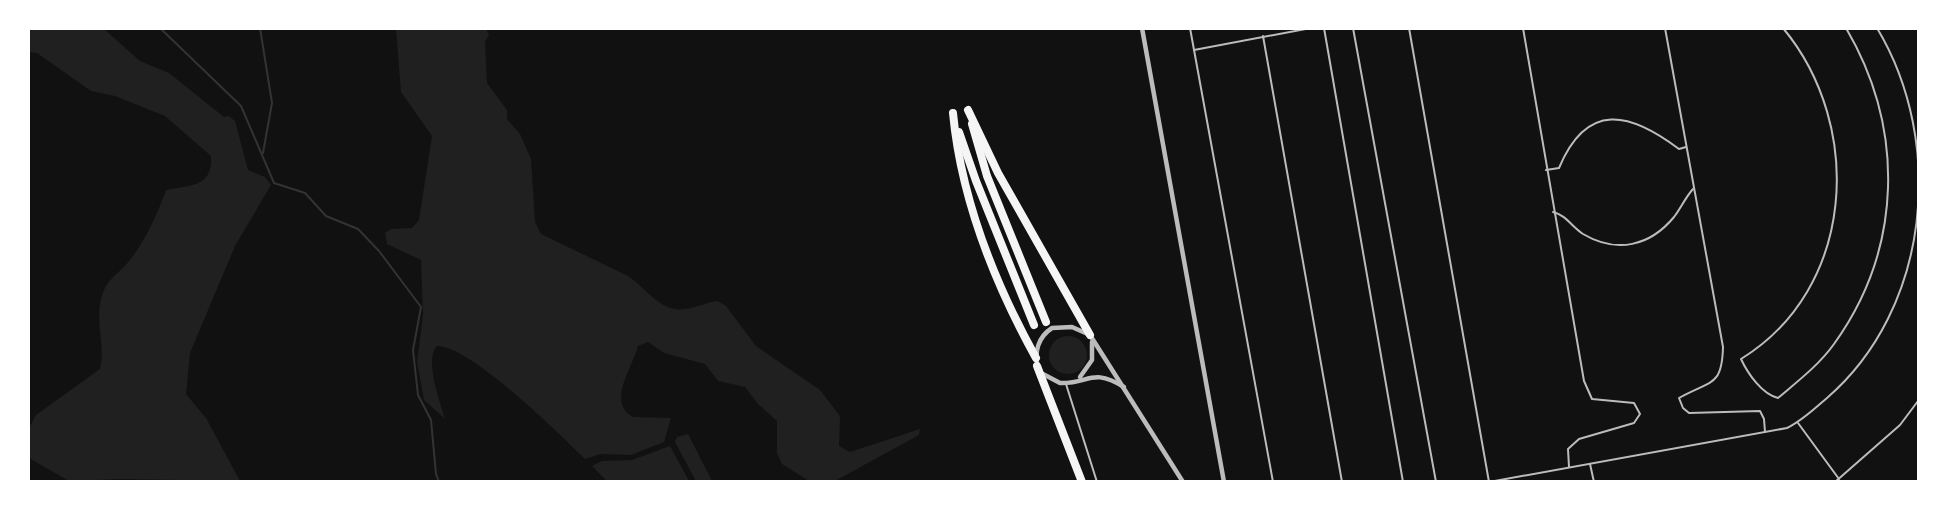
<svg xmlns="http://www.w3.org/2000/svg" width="1947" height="510" font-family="Signika,sans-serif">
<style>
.green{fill:#202020}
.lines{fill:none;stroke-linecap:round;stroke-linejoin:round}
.stream{stroke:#333;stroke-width:2}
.service{stroke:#bcbcbc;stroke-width:2}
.minor{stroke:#bcbcbc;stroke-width:4.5}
.trunk{stroke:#f5f5f5;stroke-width:8}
</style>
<rect width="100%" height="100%" fill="#111"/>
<g class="green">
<path d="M 28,29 L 104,29 L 140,61 L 169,73 L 224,117 L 229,116 L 235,121 L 248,170 L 265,177 L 271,185 L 235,246 L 190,353 L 186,394 L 206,418 L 240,481 L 120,479 L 69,481 L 29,458 L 29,428 L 36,415 L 100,369 C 106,345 94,321 102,296 C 107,278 119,274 130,260 C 145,241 158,213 166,190 C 191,185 213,187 211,156 L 165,116 L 115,96 L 91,91 L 37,53 L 29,52 Z"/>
<path d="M 396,29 L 486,29 L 489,35 L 485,42 L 487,83 L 507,110 L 507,119 L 520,134 L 531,159 L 535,222 L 541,234 L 628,276 C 647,288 660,313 685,309 C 696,308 707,302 718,301 L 726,306 L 756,346 L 820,390 L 840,416 L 839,446 L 850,452 L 920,429 L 919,435 L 835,481 L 809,481 L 782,464 L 777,453 L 777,421 L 758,404 L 745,387 L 718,381 L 705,364 L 664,353 L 648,342 L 638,346 C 633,367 606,402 633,417 L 671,418 L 664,442 L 631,455 L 600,454 L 585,459 C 559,434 471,346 437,346 C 424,359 440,402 445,419 L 424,400 L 417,362 L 423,315 L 421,260 L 387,244 L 385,233 L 391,229 L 412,228 L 419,220 L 432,136 L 401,92 Z"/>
<circle cx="1068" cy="355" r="19"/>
<polygon points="688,434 712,481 696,481 675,442 677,437"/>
<polygon points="670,446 689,481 607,481 592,466 602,461 632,460"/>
</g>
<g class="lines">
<g class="stream">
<polyline points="160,28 241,106 274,183 305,193 326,216 358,229 379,251 421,307 413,350 418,395 431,420 436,474 439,482"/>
<polyline points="260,28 272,103 263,153"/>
</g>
<g class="service">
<polyline points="1190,28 1273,482"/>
<polyline points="1324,28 1403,482"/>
<polyline points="1353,28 1436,482"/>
<polyline points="1409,28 1489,482"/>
<polyline points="1523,28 1584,381 1592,399 1634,403 1640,414 1634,423 1579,439 1568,449 1569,467"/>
<path d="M 1665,28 L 1723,347 C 1722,387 1711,380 1679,398 L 1683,408 L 1689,413 L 1760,411 L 1764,419 L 1765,432"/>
<path d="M 1783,28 C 1865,127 1855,289 1741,359 C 1748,374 1762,394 1778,398 C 1798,381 1819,365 1834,344 C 1903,248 1905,129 1846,28"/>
<polyline points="1263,36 1342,482"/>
<polyline points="1194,50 1311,28"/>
<path d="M 1546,170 L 1559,168 C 1587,101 1630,112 1679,149 L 1686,147"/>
<path d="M 1553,212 C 1566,215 1572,227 1583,234 C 1617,254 1650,246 1674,217 C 1681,208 1685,198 1693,189"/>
<polyline points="1066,384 1097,482"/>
<polyline points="1798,423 1839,479"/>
<polyline points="1590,464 1594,482"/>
<path d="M 1489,482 L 1787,428 C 1802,421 1814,409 1827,398 C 1930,309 1946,143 1877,28"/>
<polyline points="1835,482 1900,425 1918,401"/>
</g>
<g class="minor">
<polyline points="1142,28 1224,482"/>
<path d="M 1038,368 C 1034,352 1038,337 1052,328 L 1072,327 L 1090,335 L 1183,482"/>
<path d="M 1043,374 L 1060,383 C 1090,384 1091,367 1124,387"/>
<polyline points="1080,377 1092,360 1092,342"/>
</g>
<g class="trunk">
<polyline points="968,110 998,173 1090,335"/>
<path d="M 953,113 C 961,199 994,282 1036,358"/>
<polyline points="972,124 987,176 1046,322"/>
<polyline points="959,132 976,181 1034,325"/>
<polyline points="1037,366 1082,482"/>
</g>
</g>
<rect width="1947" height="510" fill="none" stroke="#ffffff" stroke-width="60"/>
</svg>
